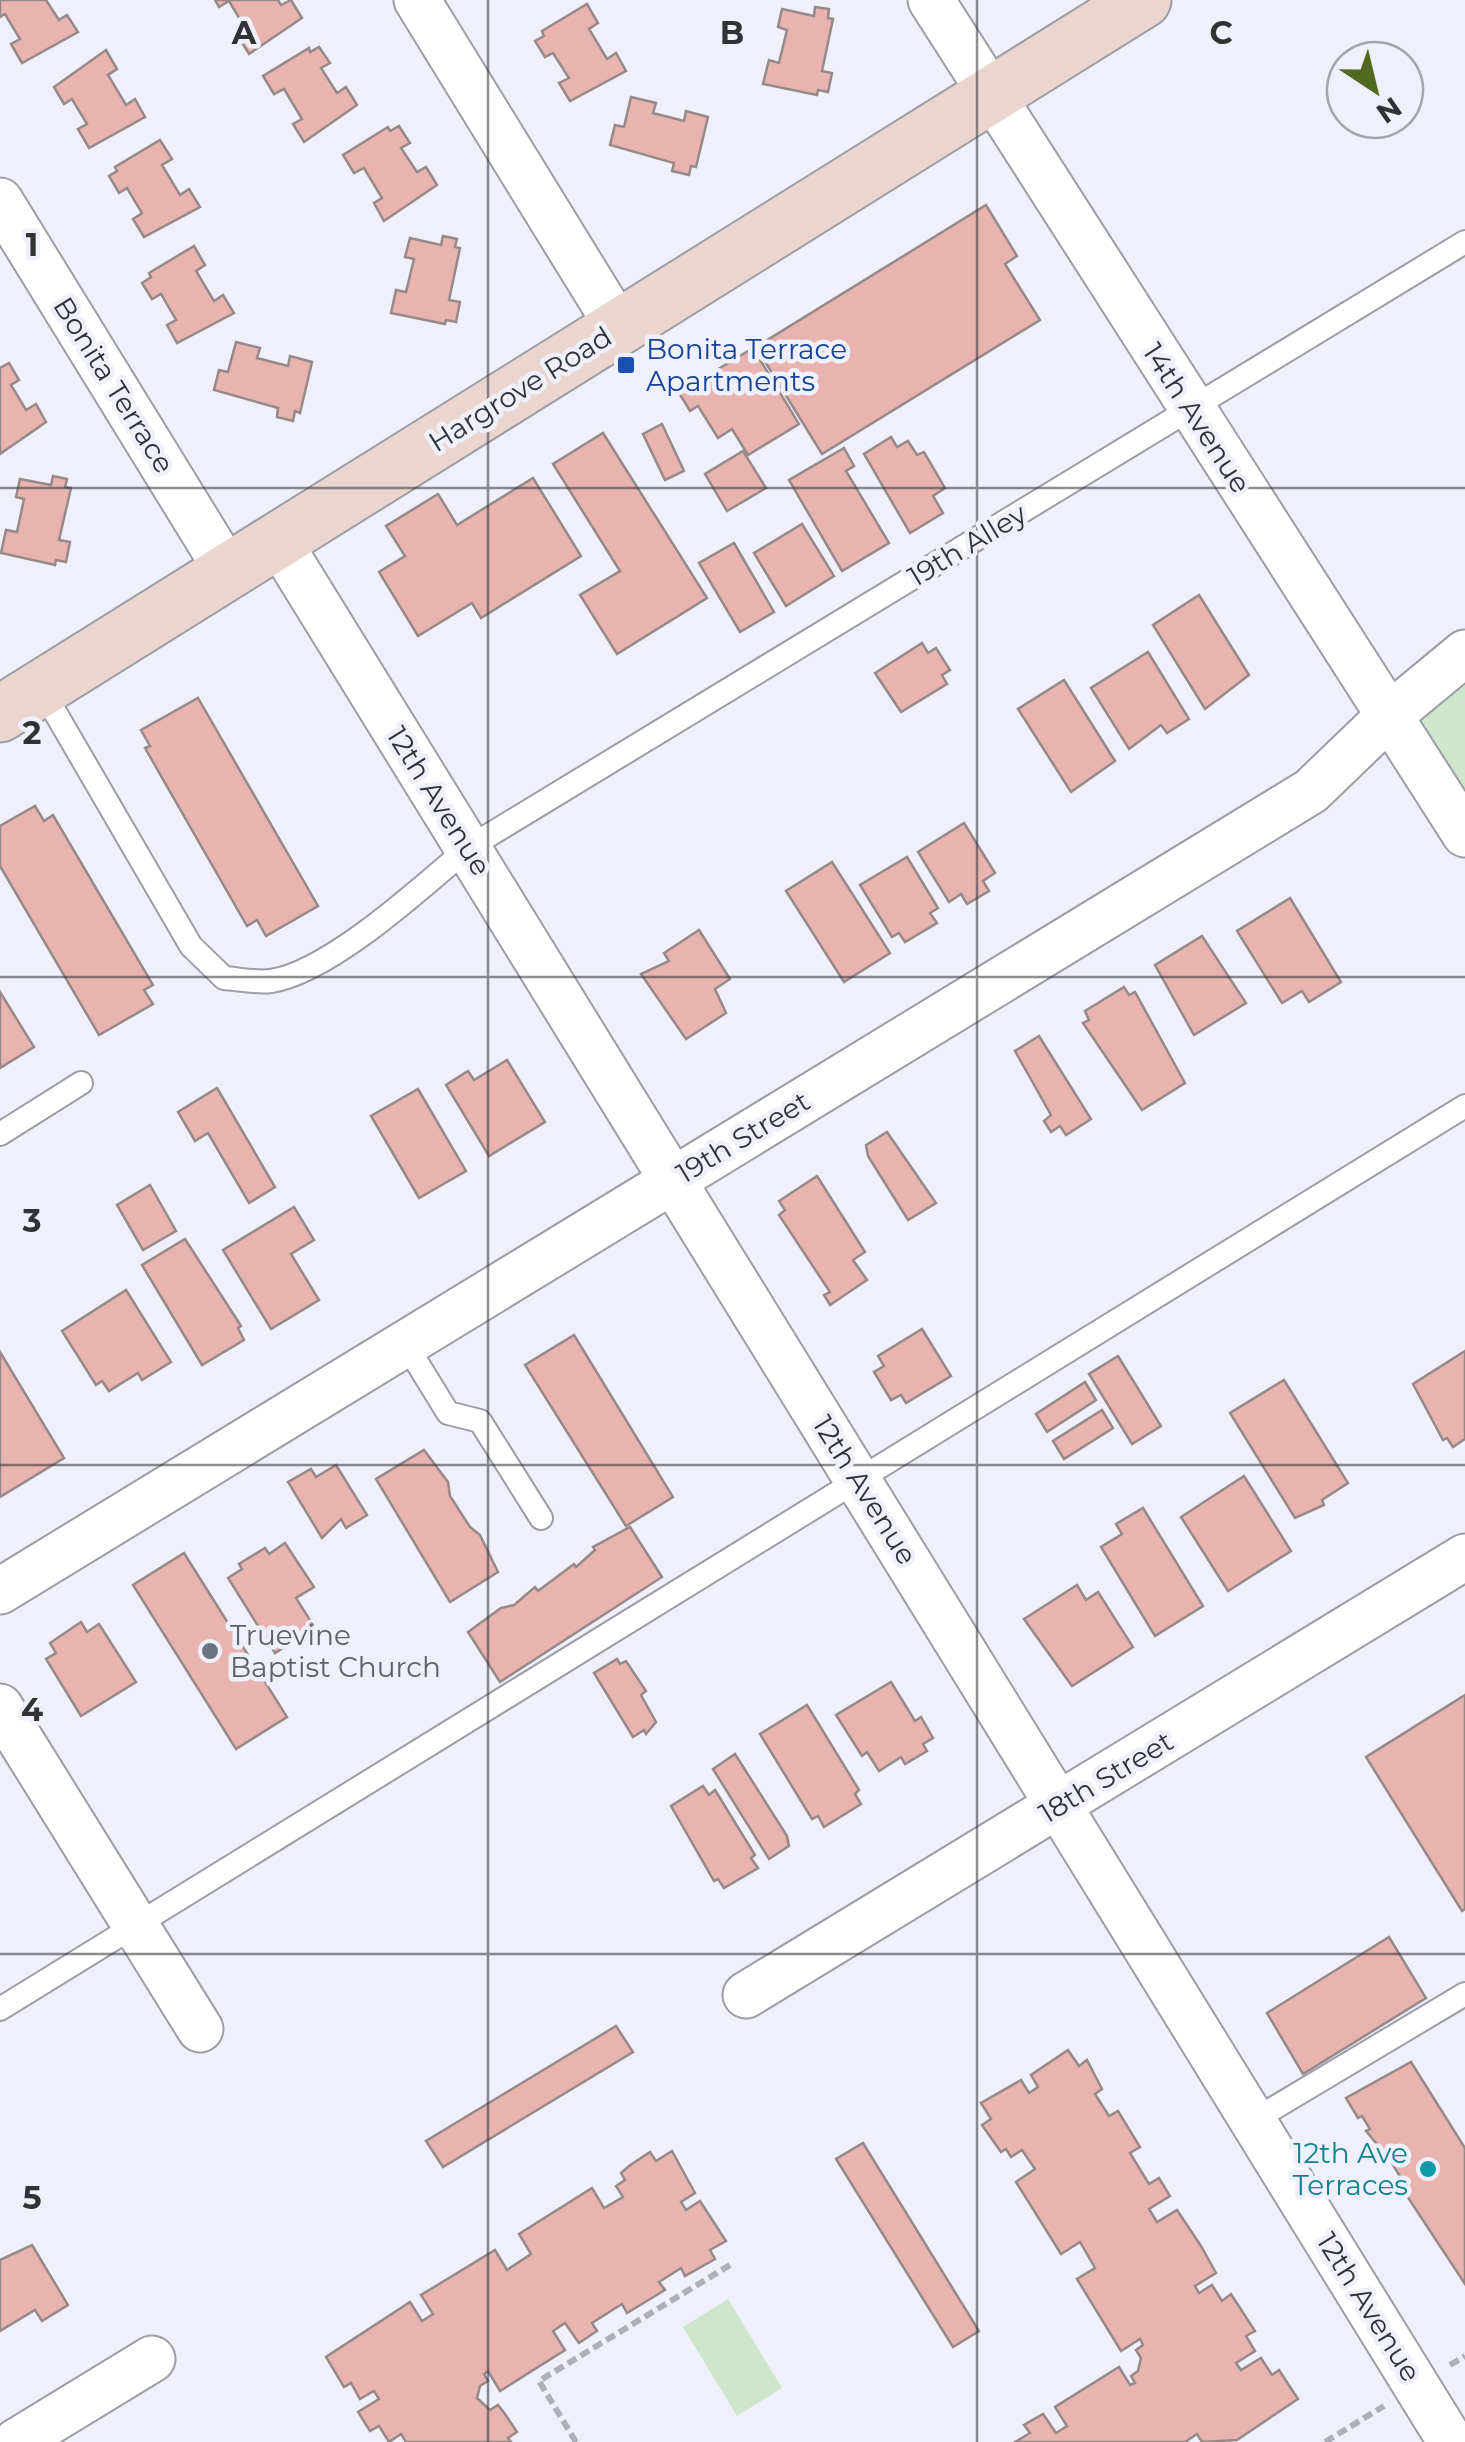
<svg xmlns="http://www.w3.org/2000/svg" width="1465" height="2442" font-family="Montserrat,sans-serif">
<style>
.green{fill:#cee6cc}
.building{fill:#e9b3b0;stroke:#968a89;stroke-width:2.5}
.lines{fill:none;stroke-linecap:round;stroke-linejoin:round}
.lane-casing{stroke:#9c9da7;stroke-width:26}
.street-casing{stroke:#9c9da7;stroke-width:49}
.secondary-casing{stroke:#9c9da7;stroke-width:59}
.path{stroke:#aeafb8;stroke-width:6;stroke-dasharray:10 5;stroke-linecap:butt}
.lane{stroke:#fff;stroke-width:22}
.street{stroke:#fff;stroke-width:45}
.secondary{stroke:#ebd6cf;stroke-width:55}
.grid{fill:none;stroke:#313236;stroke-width:2.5;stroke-opacity:0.55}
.transit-dot{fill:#1a4fb4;stroke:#eff0fb;stroke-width:4}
.worship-dot{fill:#6b7280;stroke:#eff0fb;stroke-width:4}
.culture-dot{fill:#0f9aa8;stroke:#eff0fb;stroke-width:4}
.labels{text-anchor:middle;stroke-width:9;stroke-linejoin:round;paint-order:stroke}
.transit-label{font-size:28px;fill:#164399;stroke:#eff0fb;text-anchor:start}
.street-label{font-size:28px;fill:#313236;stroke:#eff0fb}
.worship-label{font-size:28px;fill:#5b616d;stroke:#eff0fb;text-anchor:start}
.culture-label{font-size:28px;fill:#0d838f;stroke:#eff0fb;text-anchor:end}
.grid-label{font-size:32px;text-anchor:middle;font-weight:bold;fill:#313236;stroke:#eff0fb;stroke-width:9;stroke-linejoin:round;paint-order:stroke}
</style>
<rect width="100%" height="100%" fill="#eff0fb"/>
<g class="green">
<polygon points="1465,653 1465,834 1390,715"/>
<polygon points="728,2299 782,2388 737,2416 683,2327"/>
</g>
<g class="building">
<polygon points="0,0 46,0 59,20 67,15 78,32 22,63 11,44 20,39 5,14 0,17"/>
<polygon points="215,0 278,0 281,5 291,0 302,18 249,54 238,36 247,31 229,1 219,7"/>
<polygon points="587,4 598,23 589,29 607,59 616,53 626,71 570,101 559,83 569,78 553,53 545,57 535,41 544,36 542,31"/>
<polygon points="815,7 829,9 828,18 833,19 822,71 832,73 828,92 818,90 817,95 763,84 769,60 779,63 787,30 778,27 782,9 814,16"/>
<polygon points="319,47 330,63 321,68 337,93 346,87 357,105 304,142 293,124 302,119 284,89 274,94 263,76 309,48 310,52"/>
<polygon points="106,50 117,69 108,75 126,105 135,99 145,117 89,148 78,129 87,124 72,99 64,104 54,87"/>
<polygon points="631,97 656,103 653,113 684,121 686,111 708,117 696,167 691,166 689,175 672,171 674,163 610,145 615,125 624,127"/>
<polygon points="399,126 410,143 401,148 417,172 426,167 437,185 384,221 374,203 382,198 364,168 354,173 343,155 388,127 390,131"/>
<polygon points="160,140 172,159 162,165 180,195 189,189 200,207 144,237 133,219 142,213 127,188 119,193 109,176 117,171 115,167"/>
<polygon points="986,205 1017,256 1005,264 1040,320 822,454 756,347"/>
<polygon points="443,236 457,239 455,247 460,248 449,300 460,302 456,322 446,320 445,324 391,313 396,290 406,292 414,259 405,257 410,238 441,245"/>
<polygon points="194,246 205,265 196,271 214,301 223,295 234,313 177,343 167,325 176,320 161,294 152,299 142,283 151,277 149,273"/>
<polygon points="236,342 260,348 257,358 288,366 290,356 312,362 300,413 295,411 293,421 277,417 278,408 214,390 219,370 228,372"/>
<polygon points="753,348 799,424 748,455 732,429 718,438 698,406 690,411 679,393"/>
<polygon points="9,363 19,380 11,385 26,410 36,404 46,422 0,454 0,368"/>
<polygon points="662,424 684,471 665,480 643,434"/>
<polygon points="603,433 707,598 617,654 580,595 620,571 553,464"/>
<polygon points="891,437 897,447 908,441 917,455 924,452 945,488 933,496 943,513 910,533 864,454"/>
<polygon points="844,448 854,466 846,471 889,543 842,571 789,480"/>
<polygon points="743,451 766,488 727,511 705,474"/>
<polygon points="53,476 67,479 65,487 71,488 59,540 70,542 66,562 56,560 55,565 1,553 6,530 17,532 24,499 16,497 20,479 51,485"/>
<polygon points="533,478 581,556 481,618 472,603 418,636 379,572 405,556 386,526 438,494 457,525"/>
<polygon points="802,524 834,576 786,606 754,553"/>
<polygon points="734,543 774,612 740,632 699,563"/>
<polygon points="1199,595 1249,675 1205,709 1153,625"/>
<polygon points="922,643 928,653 936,648 950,670 942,675 947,684 901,712 875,673"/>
<polygon points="1148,652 1189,719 1167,733 1161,725 1129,749 1091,688"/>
<polygon points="1064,680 1115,761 1071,792 1018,709"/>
<polygon points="198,698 318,906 266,936 257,920 247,926 145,748 150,746 141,730"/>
<polygon points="35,806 44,821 53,815 153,985 144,990 153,1004 99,1035 0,866 0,826"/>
<polygon points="964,823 995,873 983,881 989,891 967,904 961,894 949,902 918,852"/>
<polygon points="907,857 938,908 930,913 937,923 905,942 899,933 892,937 860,885"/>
<polygon points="832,862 890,953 844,982 786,891"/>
<polygon points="1290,898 1341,982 1309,1002 1302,991 1282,1003 1237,931"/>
<polygon points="699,930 730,979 715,989 726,1013 686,1039 641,974 669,961 664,953"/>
<polygon points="1202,936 1246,1003 1194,1035 1155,965"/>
<polygon points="1124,987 1129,995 1135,992 1185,1083 1142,1110 1083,1023 1089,1020 1085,1011"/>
<polygon points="0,992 34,1047 0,1068"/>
<polygon points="1039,1036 1091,1119 1066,1135 1060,1126 1051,1132 1044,1121 1051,1115 1015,1051"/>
<polygon points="507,1060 545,1122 489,1156 446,1085 468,1071 474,1080"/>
<polygon points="217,1088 275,1187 249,1203 208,1133 195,1141 178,1112"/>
<polygon points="418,1089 466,1171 419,1198 371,1116"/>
<polygon points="887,1132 936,1203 908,1220 868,1156 866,1145"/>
<polygon points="817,1176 865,1252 853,1260 867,1280 830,1305 824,1295 830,1292 779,1215 785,1210 779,1201"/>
<polygon points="150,1185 176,1231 143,1250 117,1205"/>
<polygon points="294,1207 314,1240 291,1254 319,1300 271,1329 223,1250"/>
<polygon points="185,1239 241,1326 238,1328 244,1340 202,1365 142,1265"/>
<polygon points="126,1290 171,1362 142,1380 138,1373 109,1391 102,1381 96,1385 62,1331"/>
<polygon points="922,1329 951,1376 906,1403 901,1395 891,1400 874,1372 884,1366 878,1356"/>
<polygon points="574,1335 673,1497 626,1526 525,1365"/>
<polygon points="1465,1351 1465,1439 1453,1447 1447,1438 1443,1440 1413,1384"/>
<polygon points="0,1352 64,1458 0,1497"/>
<polygon points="1118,1356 1161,1426 1132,1444 1089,1374"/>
<polygon points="1284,1380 1348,1483 1322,1500 1324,1505 1295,1518 1230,1413"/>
<polygon points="1085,1382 1096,1400 1047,1432 1036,1414"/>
<polygon points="1102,1410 1113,1428 1064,1459 1053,1441"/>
<polygon points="424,1450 448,1482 450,1496 470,1527 480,1535 498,1572 450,1602 376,1479"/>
<polygon points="336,1465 367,1515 346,1528 341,1519 322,1538 288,1482 311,1469 316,1477"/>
<polygon points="1244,1476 1291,1551 1228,1591 1181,1517"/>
<polygon points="1143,1508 1203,1606 1155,1636 1101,1547 1122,1534 1116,1524"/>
<polygon points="630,1527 662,1577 500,1682 468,1632 501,1608 514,1605 535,1587 538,1591 574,1564 576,1567 595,1550 593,1547"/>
<polygon points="285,1543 314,1587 296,1598 315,1628 275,1653 228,1578 242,1569 239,1564 265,1548 269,1554"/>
<polygon points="184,1553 287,1717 236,1749 133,1585"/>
<polygon points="1077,1585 1086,1600 1098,1592 1133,1647 1072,1686 1024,1619"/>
<polygon points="81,1622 87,1632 99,1624 136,1682 81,1716 46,1659 56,1653 50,1643"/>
<polygon points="617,1659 620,1664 626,1661 646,1691 641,1695 656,1722 646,1734 644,1730 633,1737 594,1673"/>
<polygon points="891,1682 915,1721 921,1717 933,1738 923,1744 927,1751 905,1764 901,1757 879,1771 867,1752 862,1756 836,1715"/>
<polygon points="1465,1695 1465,1909 1462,1911 1366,1757"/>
<polygon points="807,1705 859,1790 855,1794 861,1804 824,1827 818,1816 812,1819 760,1734"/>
<polygon points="735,1754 787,1836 789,1846 769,1859 713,1769"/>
<polygon points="703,1786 709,1795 715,1790 755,1855 751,1858 758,1868 724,1888 718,1879 714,1881 671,1806"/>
<polygon points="1389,1937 1426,1998 1303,2074 1267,2013"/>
<polygon points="616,2026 633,2052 443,2167 426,2141"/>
<polygon points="1068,2050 1079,2066 1087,2060 1102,2089 1095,2094 1109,2116 1118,2111 1140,2147 1130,2153 1149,2184 1159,2178 1170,2196 1149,2209 1157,2222 1177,2210 1201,2246 1216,2273 1195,2286 1199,2293 1212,2285 1222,2301 1231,2294 1255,2331 1246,2336 1255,2351 1236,2363 1241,2370 1261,2358 1272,2375 1279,2370 1298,2399 1237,2440 1202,2442 1197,2434 1185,2442 1015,2442 1030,2433 1024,2425 1043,2414 1056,2433 1067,2426 1055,2407 1119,2367 1130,2385 1135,2383 1131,2376 1138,2371 1141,2358 1136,2350 1143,2345 1140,2339 1121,2351 1077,2279 1095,2268 1080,2242 1061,2254 1016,2182 1035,2169 1022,2150 1011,2157 1006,2149 1001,2152 982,2125 991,2119 981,2103 1021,2080 1029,2093 1038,2087 1031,2075"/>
<polygon points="1411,2062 1465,2148 1465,2284 1405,2193 1409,2191 1390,2160 1366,2131 1370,2129 1362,2116 1358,2118 1346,2098"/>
<polygon points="863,2143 979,2331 953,2347 836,2159"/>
<polygon points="672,2151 695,2193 681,2202 686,2210 700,2201 726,2241 710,2250 715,2259 685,2276 681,2268 659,2282 665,2290 627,2313 622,2304 592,2323 597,2331 579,2343 565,2323 553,2331 565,2350 500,2391 488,2371 484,2374 488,2381 480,2386 477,2398 490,2410 498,2405 505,2414 517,2432 508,2438 511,2442 406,2442 401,2434 389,2442 379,2426 370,2431 358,2412 379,2399 374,2391 360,2399 351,2383 344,2387 326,2357 410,2302 422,2321 433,2314 421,2295 495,2250 507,2270 531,2254 519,2234 592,2188 604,2208 623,2197 616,2186 625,2180 621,2173 629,2166 650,2152 656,2161"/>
<polygon points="32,2245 68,2305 42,2321 35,2310 0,2331 0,2260"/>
</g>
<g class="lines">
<defs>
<g id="lane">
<path d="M 41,688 L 191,946 L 224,978 C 239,979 256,983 271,981 C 330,972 422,887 468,848 L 1465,242"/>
<polyline points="0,1134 81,1083"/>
<polyline points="405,1343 448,1413 480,1421 541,1518"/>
<polyline points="0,2009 1465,1106"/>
<polyline points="1254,2120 1465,1994"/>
</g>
<g id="street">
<polyline points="417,0 619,328"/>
<polyline points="931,0 1465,834"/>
<polyline points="0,201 227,570"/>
<polyline points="277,539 1451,2442"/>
<polyline points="0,1591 1311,791 1390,715 1465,653"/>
<polyline points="0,1707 200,2029"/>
<polyline points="746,1995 1465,1557"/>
<polyline points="16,2442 152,2359"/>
</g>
<polyline id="secondary" points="0,714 1143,0"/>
</defs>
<use href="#lane" class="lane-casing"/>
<use href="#street" class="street-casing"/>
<use href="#secondary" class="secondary-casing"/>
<g class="path">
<polyline points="1450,2365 1465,2356"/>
<polyline points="576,2442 539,2381 730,2265"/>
<polyline points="1325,2442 1384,2406"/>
</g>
<use href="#lane" class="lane"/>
<use href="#street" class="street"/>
<use href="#secondary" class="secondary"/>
</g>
<path class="grid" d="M 488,0 L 488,2442M 977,0 L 977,2442M 0,488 L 1465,488M 0,977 L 1465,977M 0,1465 L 1465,1465M 0,1954 L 1465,1954"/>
<rect class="transit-dot" x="616" y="355" width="20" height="20" rx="5"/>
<circle class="worship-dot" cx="210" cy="1651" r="10"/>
<circle class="culture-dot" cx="1428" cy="2169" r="10"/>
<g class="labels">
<g class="transit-label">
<text x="646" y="359">Bonita Terrace<tspan x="646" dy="32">Apartments</tspan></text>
</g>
<g class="street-label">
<text transform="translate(114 385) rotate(58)" y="10">Bonita Terrace</text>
<text transform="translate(520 389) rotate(-32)" y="10">Hargrove Road</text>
<text transform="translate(1197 418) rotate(57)" y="10">14th Avenue</text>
<text transform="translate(967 545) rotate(-31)" y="10">19th Alley</text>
<text transform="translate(439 801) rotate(58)" y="10">12th Avenue</text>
<text transform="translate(743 1137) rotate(-31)" y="10">19th Street</text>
<text transform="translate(865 1490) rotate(58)" y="10">12th Avenue</text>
<text transform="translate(1106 1777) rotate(-31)" y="10">18th Street</text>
<text transform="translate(1369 2307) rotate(58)" y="10">12th Avenue</text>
</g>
<g class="worship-label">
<text x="230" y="1645">Truevine<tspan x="230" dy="32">Baptist Church</tspan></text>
</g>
<g class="culture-label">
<text x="1408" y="2163">12th Ave<tspan x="1408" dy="32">Terraces</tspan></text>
</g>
</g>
<g class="grid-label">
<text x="244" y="44">A</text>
<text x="732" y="44">B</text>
<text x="1221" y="44">C</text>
<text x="32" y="256">1</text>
<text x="32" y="744">2</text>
<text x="32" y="1232">3</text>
<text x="32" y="1721">4</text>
<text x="32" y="2209">5</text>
</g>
<g transform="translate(1375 90) rotate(145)"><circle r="48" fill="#eff0fb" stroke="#a3a4ac" stroke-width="2.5"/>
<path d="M0-8L18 38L0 25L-18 38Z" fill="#4f6a1d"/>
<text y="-15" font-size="28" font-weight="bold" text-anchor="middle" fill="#313236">N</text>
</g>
</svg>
